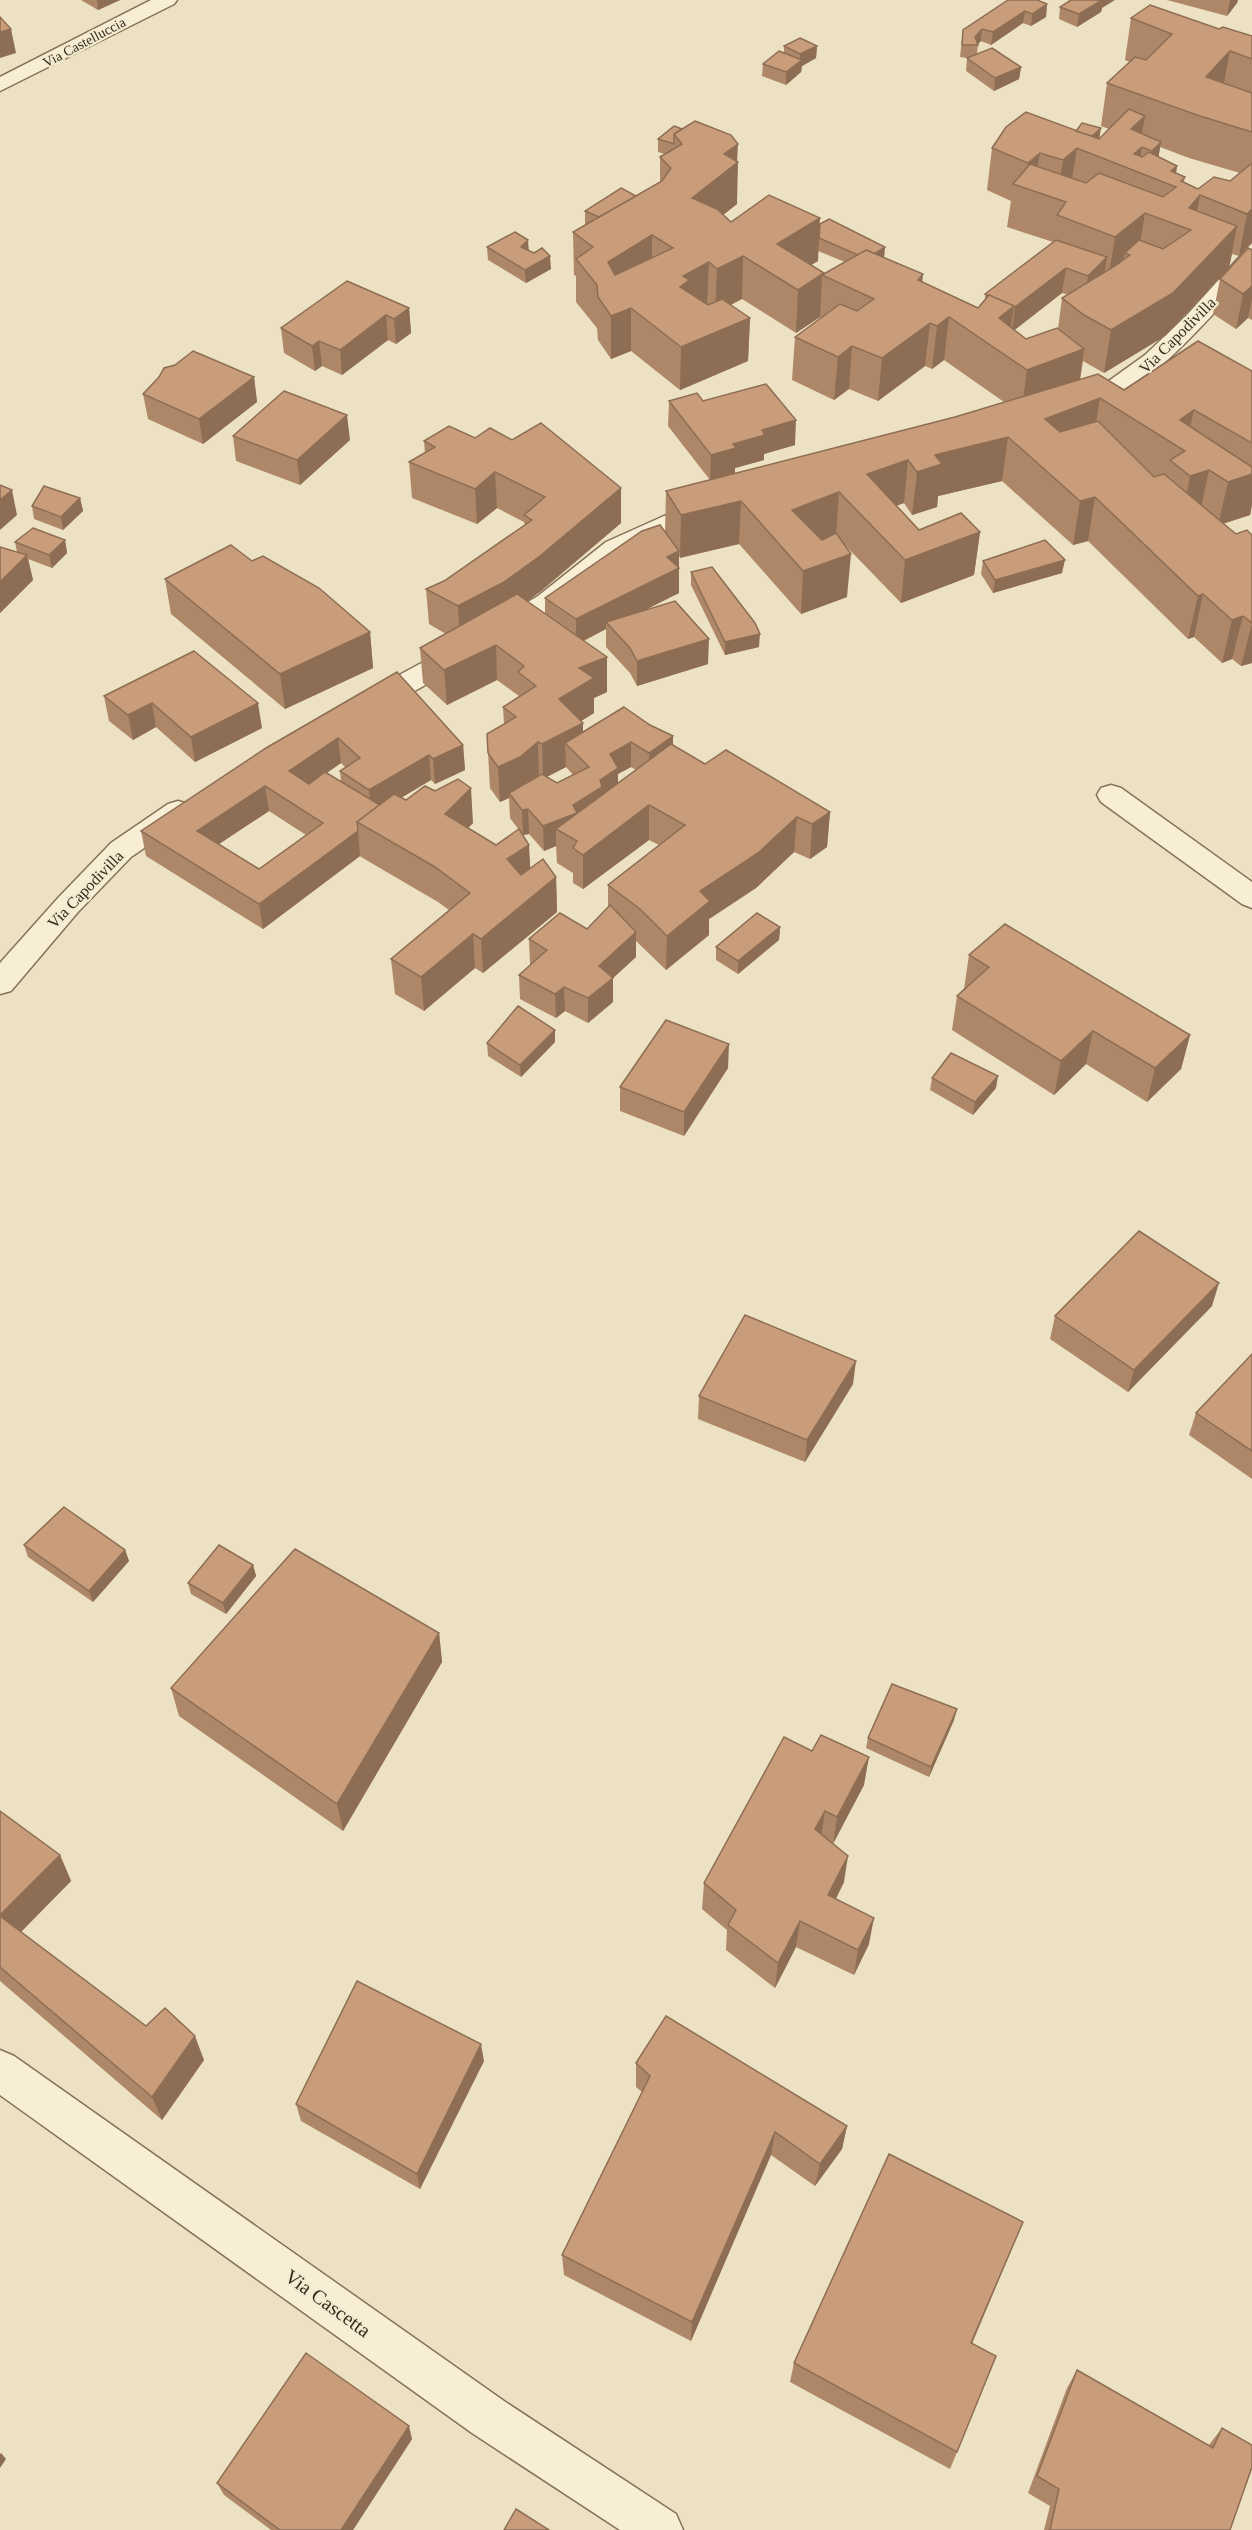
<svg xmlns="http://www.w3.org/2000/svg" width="1252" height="2530" font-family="Georgia,serif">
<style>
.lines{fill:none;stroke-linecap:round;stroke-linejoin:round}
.lane-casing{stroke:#85725a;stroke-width:3}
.street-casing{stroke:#85725a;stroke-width:3}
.lane{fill:#f7eed5;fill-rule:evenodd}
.street{fill:#f7eed5;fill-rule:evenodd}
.wall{fill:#ad8768;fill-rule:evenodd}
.shaded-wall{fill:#8d6e55}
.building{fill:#c99d79;stroke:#8d6e55;stroke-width:1.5;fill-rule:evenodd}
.labels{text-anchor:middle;stroke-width:4.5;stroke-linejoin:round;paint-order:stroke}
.far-street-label{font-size:14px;fill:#352a1e;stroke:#f4ebd1}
.street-label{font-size:16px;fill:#352a1e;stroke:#f4ebd1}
.near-street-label{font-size:20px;fill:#352a1e;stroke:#f4ebd1}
</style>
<rect width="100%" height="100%" fill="#ece1c2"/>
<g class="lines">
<defs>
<polygon id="lane" points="1111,785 1121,788 1252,882 1252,908 1242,904 1101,802 1097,795 1101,788"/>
<g id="street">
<polygon points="151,0 177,0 174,4 0,91 0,77"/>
<path d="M 1252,250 L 1252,271 C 1220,306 1123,423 1072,410 L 1069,405 L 1072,400 L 1099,388 L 1145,355 L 1186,316 L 1244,252 Z"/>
<polygon points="709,504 718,506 722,512 718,518 682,528 624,554 556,608 504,641 377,712 367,714 357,712 353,705 357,698 484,629 538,596 606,542 664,516"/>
<polygon points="178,801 188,804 192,811 188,818 131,857 78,912 11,991 0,994 0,963 58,898 111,843 168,804"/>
<polygon points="0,2050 14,2056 504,2401 676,2514 683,2530 620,2530 472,2433 0,2095"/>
</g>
</defs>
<use href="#lane" class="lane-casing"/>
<use href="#street" class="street-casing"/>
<use href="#lane" class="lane"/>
<use href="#street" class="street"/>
</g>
<g class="wall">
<polygon points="81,0 120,0 98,10"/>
<polygon points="1167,0 1238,0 1237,3 1227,16"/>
<polygon points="1047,4 1046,17 1031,26 1023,23 991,45 981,41 978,44 977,54 1021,67 1019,79 994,91 966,71 967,58 969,58 960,57 963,30"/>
<polygon points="1060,7 1102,8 1101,12 1077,27 1059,19"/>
<path d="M 1131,18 L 1219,29 L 1252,36 L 1252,243 L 1239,256 L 1232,254 L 1229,268 L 1165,336 L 1104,373 L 1083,361 L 1080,380 L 1124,390 L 1252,371 L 1252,505 L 1250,515 L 1223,524 L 1236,534 L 1252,535 L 1252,663 L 1241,666 L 1232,659 L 1222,663 L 1194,637 L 1188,639 L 1088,541 L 1073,545 L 1002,481 L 938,496 L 937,507 L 912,515 L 904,503 L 896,506 L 919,530 L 980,532 L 974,575 L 901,603 L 843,543 L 847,597 L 801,614 L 739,544 L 679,557 L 679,593 L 645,610 L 708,664 L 637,686 L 630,673 L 606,647 L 606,629 L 584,641 L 607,692 L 594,698 L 594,713 L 581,721 L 583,723 L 583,732 L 650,725 L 673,736 L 673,745 L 705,764 L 830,812 L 827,847 L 810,859 L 794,852 L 756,888 L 709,919 L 709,935 L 666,970 L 636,941 L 636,957 L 613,978 L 613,1002 L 588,1023 L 565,1011 L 556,1018 L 520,999 L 519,975 L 531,964 L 530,964 L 529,939 L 587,929 L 608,907 L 608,885 L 659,845 L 649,840 L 583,889 L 573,883 L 573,873 L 557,863 L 556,846 L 544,851 L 529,834 L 523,835 L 530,869 L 556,877 L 557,912 L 483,973 L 475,968 L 424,1011 L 395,994 L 391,959 L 449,910 L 438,902 L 361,857 L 360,856 L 263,929 L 146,856 L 141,831 L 397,672 L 463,745 L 465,770 L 435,784 L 431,780 L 401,798 L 406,800 L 473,823 L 468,828 L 496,845 L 519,830 L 510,818 L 509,798 L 500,802 L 490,788 L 487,734 L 504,724 L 503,707 L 519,696 L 497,680 L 447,705 L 423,683 L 420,648 L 446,634 L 429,624 L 426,589 L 444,581 L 525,525 L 524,522 L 497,508 L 477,524 L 412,498 L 409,462 L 425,453 L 424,441 L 475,438 L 512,440 L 621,488 L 621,523 L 541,591 L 527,601 L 545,614 L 545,598 L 665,532 L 666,491 L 955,417 L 1004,402 L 944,360 L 932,369 L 925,366 L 878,401 L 849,389 L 834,400 L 792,380 L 795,337 L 820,318 L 820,317 L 796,333 L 742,299 L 731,305 L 750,318 L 748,361 L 680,390 L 631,351 L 611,359 L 598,340 L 597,328 L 576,302 L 576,276 L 574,275 L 573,232 L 586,224 L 585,224 L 585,211 L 636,196 L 660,182 L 660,157 L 665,154 L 658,152 L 658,139 L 674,126 L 737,161 L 737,204 L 723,215 L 731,222 L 820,224 L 884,258 L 923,282 L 978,308 L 985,300 L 985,294 L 1053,242 L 1007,227 L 1011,201 L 987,190 L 992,148 L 1076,131 L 1100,138 L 1109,129 L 1101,126 L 1107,83 L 1130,62 L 1125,60 ZM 1160,147 L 1189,158 L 1240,173 L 1230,181 L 1198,189 L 1184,182 L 1185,177 L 1176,173 L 1177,166 L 1158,157 ZM 818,251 L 845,262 L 824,274 L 824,273 L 811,265 L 818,261 ZM 1062,293 L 1068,295 L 1062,298 L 1058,329 L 1026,339 L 1014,330 ZM 341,763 L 346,768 L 340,771 L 341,782 L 327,773 ZM 566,767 L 573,775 L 557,783 L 546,777 ZM 631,767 L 636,770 L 618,783 L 618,774 ZM 269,811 L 306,835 L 259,869 L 219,844 Z"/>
<polygon points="784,46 817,46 816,58 802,66 801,72 786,85 762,76 763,64 784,53"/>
<polygon points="528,240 528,250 534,253 551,269 526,283 488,260 487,247"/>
<polygon points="1252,250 1252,320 1248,318 1236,329 1213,314 1220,279"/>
<polygon points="409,308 411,333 396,344 388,340 342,375 322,366 315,371 284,353 281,328"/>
<polygon points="254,377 257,402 203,444 148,419 143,394"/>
<polygon points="669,401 703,401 795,445 764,454 764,460 735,468 735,473 710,480 668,426"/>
<polygon points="233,436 350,440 300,485 236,461"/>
<polygon points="80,498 83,511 63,530 34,519 32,506"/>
<polygon points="65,540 67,553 52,568 28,559 33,580 0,613 0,547 17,552 15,542"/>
<polygon points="252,561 370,632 373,668 285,709 171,614 165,579"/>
<polygon points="983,561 1062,573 993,593 981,574"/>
<polygon points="691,572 759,647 725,655 691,585"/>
<polygon points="194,651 262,728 195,762 156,727 133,740 109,721 104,696"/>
<polygon points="780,927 779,940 738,974 716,960 716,947"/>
<polygon points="969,955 1190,1035 1181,1069 1147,1102 1086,1064 1054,1095 952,1030 957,996 964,989"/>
<polygon points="555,1030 555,1042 521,1077 488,1056 487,1043"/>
<polygon points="728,1068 684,1136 620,1111 620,1087"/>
<polygon points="932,1078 996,1088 973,1115 930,1090"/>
<polygon points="1212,1306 1128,1392 1050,1339 1055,1316"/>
<polygon points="1252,1354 1252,1479 1189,1435 1196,1413"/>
<polygon points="853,1384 805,1462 698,1419 699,1396"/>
<polygon points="24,1545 125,1550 129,1561 93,1602 28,1557"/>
<polygon points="253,1565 256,1576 226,1614 191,1594 188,1583"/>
<polygon points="439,1633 442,1662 343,1831 179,1716 171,1688"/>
<polygon points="954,1720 929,1777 866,1748 868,1738"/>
<polygon points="812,1751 864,1785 833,1843 844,1882 836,1899 869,1944 854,1975 796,1947 775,1988 726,1950 727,1930 702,1909 704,1883"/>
<polygon points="0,1811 60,1855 71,1881 21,1932 146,2026 204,2060 162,2120 0,1981"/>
<polygon points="484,2061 420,2189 301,2121 296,2104"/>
<polygon points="636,2063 847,2126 842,2149 815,2186 771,2155 691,2341 564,2275 562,2255 642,2092 636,2087"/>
<polygon points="1023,2222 972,2344 957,2452 950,2469 790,2382 794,2363"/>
<polygon points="1077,2370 1209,2445 1222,2428 1230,2530 1044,2530 1050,2506 1028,2493 1067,2388"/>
<polygon points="412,2439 353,2530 271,2530 224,2495 217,2483"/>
</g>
<g class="shaded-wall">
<polygon points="97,0 120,0 98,10"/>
<polygon points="1102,0 1115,0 1102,8 1101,12 1077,27 1079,14"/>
<polygon points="1230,0 1238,0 1237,3 1227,16"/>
<polygon points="1047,4 1046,17 1031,26 1032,14"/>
<polygon points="1025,11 1023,23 991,45 993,32"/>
<polygon points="11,29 16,53 0,58 0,32"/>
<polygon points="982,29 981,41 977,45 975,37"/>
<polygon points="817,46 816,58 802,66 801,72 786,85 786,72 800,61 800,54"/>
<polygon points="1230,51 1222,93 1206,77"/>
<polygon points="1021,67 1019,79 994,91 995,78"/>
<polygon points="1145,116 1139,150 1142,147 1138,172 1131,129"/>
<polygon points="1101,128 1099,141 1092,136"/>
<polygon points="1161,142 1155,179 1148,176 1152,151"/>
<polygon points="738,144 737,163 738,162 737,204 691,240 692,198 724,154"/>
<polygon points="1077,148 1070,191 1057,199 1063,160"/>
<polygon points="1040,153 1034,191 1025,188 1028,163"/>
<polygon points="1177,166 1174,187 1171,171"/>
<polygon points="1200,195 1192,238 1189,208"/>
<polygon points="1252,209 1252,243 1239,256 1247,214"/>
<polygon points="1145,213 1138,256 1130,255 1125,253 1122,268 1108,280 1115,237"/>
<polygon points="820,218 818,261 785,281 777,244"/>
<polygon points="1237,226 1229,268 1165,336 1104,373 1111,330"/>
<polygon points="652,235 652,278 608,305 608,262"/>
<polygon points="528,240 529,253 521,247"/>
<polygon points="885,247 884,260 867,259"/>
<polygon points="550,256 551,269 526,283 525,270"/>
<polygon points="743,256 742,299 715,312 717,269"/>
<polygon points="1107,257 1103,282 1084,301 1088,276"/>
<polygon points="709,262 707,305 680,287 683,276"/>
<polygon points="1066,268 1062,293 1012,332 1015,307"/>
<polygon points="824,273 824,276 822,275 820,317 796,333 798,290"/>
<polygon points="923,274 919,317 918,280"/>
<polygon points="1252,286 1252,300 1248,318 1236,329 1243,294"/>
<polygon points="1014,306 1008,349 999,318"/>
<polygon points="409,308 411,333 396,344 394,319"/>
<polygon points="631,308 631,351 611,359 611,316"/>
<polygon points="386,315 388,340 342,375 340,350"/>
<polygon points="949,317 944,360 932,369 937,326"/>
<polygon points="750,318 748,361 680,390 681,347"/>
<polygon points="930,323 925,366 878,401 882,358"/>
<polygon points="319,341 322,366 315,371 312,346"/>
<polygon points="852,346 849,389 834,400 838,357"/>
<polygon points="1084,349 1078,392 1021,414 1027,370"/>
<polygon points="254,377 257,402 203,444 199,419"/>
<polygon points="1100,398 1093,441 1038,462 1045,419"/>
<polygon points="1194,410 1185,451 1180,420"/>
<polygon points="347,415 350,440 300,485 297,460"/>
<polygon points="796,420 795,445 764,454 764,460 735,468 735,473 710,480 711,455 762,430"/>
<polygon points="1008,437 1002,481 938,496 937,507 912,515 917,472 935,455"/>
<polygon points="908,460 904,503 863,517 867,474"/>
<polygon points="1209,470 1200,513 1182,519 1190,476"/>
<polygon points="495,472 497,508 477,524 475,489"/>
<polygon points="1252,474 1252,505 1250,515 1218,525 1228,482"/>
<polygon points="621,488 621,523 541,591 506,617 460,642 458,606"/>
<polygon points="12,490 17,515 0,530 0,500"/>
<polygon points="839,492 836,535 790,553 792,510"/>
<polygon points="1095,497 1088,541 1073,545 1080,501"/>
<polygon points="80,498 83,511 63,530 61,517"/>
<polygon points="741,501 739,544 680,558 681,515"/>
<polygon points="980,532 974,575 901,603 905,560"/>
<polygon points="65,540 67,553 52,568 49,555"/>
<polygon points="679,551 679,593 611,627 606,622 606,629 576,644 576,619 667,557"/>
<polygon points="851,554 847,597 801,614 803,571"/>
<polygon points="27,555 33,580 0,613 0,582"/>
<polygon points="1065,560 1062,573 993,593 995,580"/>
<polygon points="1203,594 1194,637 1188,639 1198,596"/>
<polygon points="1243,616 1232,659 1222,663 1232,620"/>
<polygon points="1252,623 1252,663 1241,666"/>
<polygon points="370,632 373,668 285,709 280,674"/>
<polygon points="760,634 759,647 725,655 725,642"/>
<polygon points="709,639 708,664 637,686 637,661"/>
<polygon points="496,645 497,680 447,705 444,670"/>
<polygon points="607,657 607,692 594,698 594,713 560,734 559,699 579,668"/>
<polygon points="152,703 156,727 133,740 128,715"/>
<polygon points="258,703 262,728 195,762 191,737"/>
<polygon points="583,723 583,758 565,743 566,767 543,779 542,744"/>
<polygon points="673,736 673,761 649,778 649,753"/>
<polygon points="338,738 341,763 292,796 289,771"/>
<polygon points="538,742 539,777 509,793 509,798 500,802 498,767"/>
<polygon points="631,742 631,767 618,774 618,793 556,829 556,846 544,851 543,826 573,805 600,780 610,754"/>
<polygon points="463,745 465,770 435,784 433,759"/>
<polygon points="429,755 431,780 372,815 369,790"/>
<polygon points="265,786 269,811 201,856 197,831"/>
<polygon points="471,788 473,823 448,848 445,814"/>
<polygon points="649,805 649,840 583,889 583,855"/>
<polygon points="528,809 529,834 523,835 522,810"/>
<polygon points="830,812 827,847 810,859 812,824"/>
<polygon points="797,817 794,852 756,888 709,919 709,935 666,970 667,936 700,891"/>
<polygon points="358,831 360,856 263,929 259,904"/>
<polygon points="529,845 531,880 509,894 507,859"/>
<polygon points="556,877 557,912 483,973 481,939"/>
<polygon points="780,927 779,940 738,974 738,961"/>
<polygon points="636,932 636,957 613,978 613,1002 588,1023 588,998 599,966"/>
<polygon points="473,934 475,968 424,1011 421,977"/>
<polygon points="564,987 565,1011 556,1018 555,994"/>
<polygon points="555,1030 555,1042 521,1077 520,1065"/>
<polygon points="1093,1031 1086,1064 1054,1095 1061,1061"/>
<polygon points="1190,1035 1181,1069 1147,1102 1155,1068"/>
<polygon points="729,1044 728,1068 684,1136 684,1112"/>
<polygon points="998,1076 996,1088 973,1115 975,1102"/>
<polygon points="1219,1283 1212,1306 1128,1392 1134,1370"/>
<polygon points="856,1361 853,1384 805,1462 807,1440"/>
<polygon points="125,1550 129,1561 93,1602 89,1591"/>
<polygon points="253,1565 256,1576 226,1614 223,1603"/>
<polygon points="439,1633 442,1662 343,1831 337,1804"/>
<polygon points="957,1709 954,1720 929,1777 931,1767"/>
<polygon points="869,1757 864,1785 833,1844 837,1817"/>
<polygon points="825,1811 821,1838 815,1829"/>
<polygon points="60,1855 71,1881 12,1941 0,1917 0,1915"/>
<polygon points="848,1856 844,1882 824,1921 828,1895"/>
<polygon points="874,1918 869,1944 854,1975 858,1950"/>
<polygon points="800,1921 796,1947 775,1988 778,1963"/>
<polygon points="195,2036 204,2060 162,2120 152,2097"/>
<polygon points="481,2044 484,2061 420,2189 417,2174"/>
<polygon points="847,2126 842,2149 815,2186 820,2164"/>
<polygon points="775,2132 771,2155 691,2341 692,2322"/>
<polygon points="409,2426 412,2439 353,2530 341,2530"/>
<polygon points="1,2453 6,2459 0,2468 0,2454"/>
</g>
<g class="building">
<polygon points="1008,0 1037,0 1047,4 1032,14 1025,11 993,32 982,29 975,37 978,45 962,45 963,30"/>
<polygon points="1071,0 1102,0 1079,14 1060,7"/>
<polygon points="1150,5 1219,29 1223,27 1252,36 1252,59 1230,51 1206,77 1252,93 1252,132 1197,115 1107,83 1135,57 1146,60 1172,34 1131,18"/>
<polygon points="0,17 11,29 0,32"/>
<polygon points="800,38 817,46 800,54 784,46"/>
<polygon points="992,48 1021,67 995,78 967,58"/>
<polygon points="779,51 802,60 786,72 763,64"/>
<polygon points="1129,109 1145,116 1131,129 1161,142 1152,151 1142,147 1134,154 1142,157 1149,152 1177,166 1171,171 1185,177 1181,181 1198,189 1214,177 1230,181 1252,163 1252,209 1247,214 1200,195 1189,208 1237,226 1173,293 1111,330 1084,315 1062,298 1115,266 1130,255 1125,253 1139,240 1163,249 1191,230 1145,213 1115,237 1057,215 1066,202 1013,184 1030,164 1086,183 1099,173 1163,197 1176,187 1077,148 1063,160 1040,153 1028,163 992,148 1006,127 1026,112 1099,139"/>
<path d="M 695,121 L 731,135 L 738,144 L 724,154 L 738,162 L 692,198 L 717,209 L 731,222 L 769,195 L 820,218 L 777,244 L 824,273 L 798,290 L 743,256 L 717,269 L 709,262 L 683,276 L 689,280 L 680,287 L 708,305 L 722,299 L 750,318 L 681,347 L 631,308 L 611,316 L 598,297 L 597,285 L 576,259 L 593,247 L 573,232 L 662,181 L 671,168 L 660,157 L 682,144 L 674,134 ZM 652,235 L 673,248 L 615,275 L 608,262 Z"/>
<polygon points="1082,123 1101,128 1092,136 1076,131"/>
<polygon points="674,126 682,129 674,134 674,144 658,139"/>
<polygon points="621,188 636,196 599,217 585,211"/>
<polygon points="829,219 885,247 874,254 866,250 858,255 819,238 820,224"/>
<polygon points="515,232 528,240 521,247 534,253 542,248 550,256 525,270 487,247"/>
<polygon points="1056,240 1107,257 1088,276 1066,268 1015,307 985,294"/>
<polygon points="1248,248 1252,250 1252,286 1243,294 1220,279"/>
<polygon points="866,250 923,274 918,280 978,308 989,295 1014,306 999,318 1026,339 1057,328 1084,349 1027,370 949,317 937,326 930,323 882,358 852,346 838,357 795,337 840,304 857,311 874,299 822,275"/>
<polygon points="347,281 409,308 394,319 386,315 340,350 319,341 312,346 281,328"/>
<polygon points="1198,341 1252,371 1252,443 1194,410 1180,420 1252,467 1252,474 1228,482 1209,470 1190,476 1170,460 1185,451 1100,398 1045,419 1060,432 1098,421 1154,477 1164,474 1236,534 1247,530 1252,535 1252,623 1243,616 1232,620 1203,594 1198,596 1095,497 1080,501 1008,437 935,455 942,464 917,472 908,460 867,474 919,530 961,513 980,532 905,560 839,492 792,510 822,540 836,533 851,554 803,571 741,501 681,515 666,491 955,417 1098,374 1124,390"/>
<polygon points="193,351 254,377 199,419 143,394 159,377 164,368 175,365"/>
<polygon points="766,384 796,420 762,430 765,435 733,444 736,448 711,455 669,401 697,393 703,401"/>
<polygon points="284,391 347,415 297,460 233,436"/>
<polygon points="541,423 621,488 540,556 504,582 458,606 426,589 444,581 532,520 524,515 545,497 495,472 475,489 409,462 435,447 424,441 449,426 475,438 490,428 512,440"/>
<polygon points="0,485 12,490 0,500"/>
<polygon points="44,486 80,498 61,517 32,506"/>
<polygon points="660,525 679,551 667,557 679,568 576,619 545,598 642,531"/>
<polygon points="33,528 65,540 49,555 15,542"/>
<polygon points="1045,540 1065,560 995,580 983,561"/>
<polygon points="231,545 252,561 263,556 319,588 370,632 280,674 165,579"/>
<polygon points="0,547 27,555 0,582"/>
<polygon points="712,567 755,623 760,634 725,642 691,572"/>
<polygon points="517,594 607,657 579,668 594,678 559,699 583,723 542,744 538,742 520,757 498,767 488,753 487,734 516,717 503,707 536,686 518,672 524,666 496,645 444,670 420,648"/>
<polygon points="675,601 709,639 637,661 630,648 606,622"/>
<polygon points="194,651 258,703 191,737 152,703 128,715 104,696"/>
<path d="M 397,672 L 463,745 L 433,759 L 429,755 L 369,790 L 340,771 L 360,758 L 338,738 L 289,771 L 309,784 L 325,772 L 380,805 L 357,822 L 358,831 L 259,904 L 141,831 L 266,748 ZM 265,786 L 323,823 L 259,869 L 197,831 Z"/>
<polygon points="624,707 650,725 673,736 649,753 631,742 610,754 618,768 600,780 602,787 573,805 577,813 543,826 528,809 522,810 509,793 542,774 557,783 589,767 565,743"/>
<polygon points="671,744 705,764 726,750 830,812 812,824 797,817 758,853 700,891 710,901 667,936 640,909 608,885 685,825 649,805 583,855 573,848 577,841 556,829"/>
<polygon points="458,779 471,788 445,814 496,845 519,829 529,845 507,859 521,875 543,859 556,877 481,939 473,934 421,977 391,959 470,893 435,867 357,822 394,794 406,800 425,786 435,791"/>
<polygon points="610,905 636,932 599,966 613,978 588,998 564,987 555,994 519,975 547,950 529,939 560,913 587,929"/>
<polygon points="757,913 780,927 738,961 716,947"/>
<polygon points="1005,924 1190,1035 1155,1068 1093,1031 1061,1061 957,996 989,967 969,955"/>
<polygon points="518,1006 555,1030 520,1065 487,1043"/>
<polygon points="666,1020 729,1044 684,1112 620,1087"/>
<polygon points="951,1053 998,1076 975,1102 932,1078"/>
<polygon points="1139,1231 1219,1283 1134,1370 1055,1316"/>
<polygon points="745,1315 856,1361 807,1440 699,1396"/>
<polygon points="1252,1354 1252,1451 1196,1413"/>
<polygon points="64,1507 125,1550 89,1591 24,1545"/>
<polygon points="219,1545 253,1565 223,1603 188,1583"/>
<polygon points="295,1549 439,1633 337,1804 171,1688"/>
<polygon points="892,1684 957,1709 931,1767 868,1738"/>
<polygon points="821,1735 869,1757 837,1817 825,1811 815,1829 848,1856 828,1895 874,1918 858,1950 800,1921 778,1963 728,1925 736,1910 704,1883 784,1737 812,1751"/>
<polygon points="0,1811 60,1855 0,1915"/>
<polygon points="0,1916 146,2026 165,2008 195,2036 152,2097 0,1967"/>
<polygon points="357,1981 481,2044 417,2174 296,2104"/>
<polygon points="666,2016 847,2126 820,2164 775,2132 692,2322 562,2255 650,2076 636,2063"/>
<polygon points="889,2154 1023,2222 971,2343 996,2356 957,2452 794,2363"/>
<polygon points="306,2353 409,2426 341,2530 280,2530 217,2483"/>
<polygon points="1077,2370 1213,2448 1222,2428 1252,2445 1252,2467 1230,2530 1050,2530 1059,2489 1037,2476"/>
<polygon points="516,2509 549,2530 504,2530"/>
</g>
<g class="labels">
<g class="far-street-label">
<text transform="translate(84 42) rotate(-28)" y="5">Via Castelluccia</text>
</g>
<g class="street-label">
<text transform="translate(1177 335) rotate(-45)" y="6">Via Capodivilla</text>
<text transform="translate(85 889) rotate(-46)" y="6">Via Capodivilla</text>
</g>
<g class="near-street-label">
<text transform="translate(328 2303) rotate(36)" y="7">Via Cascetta</text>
</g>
</g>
</svg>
